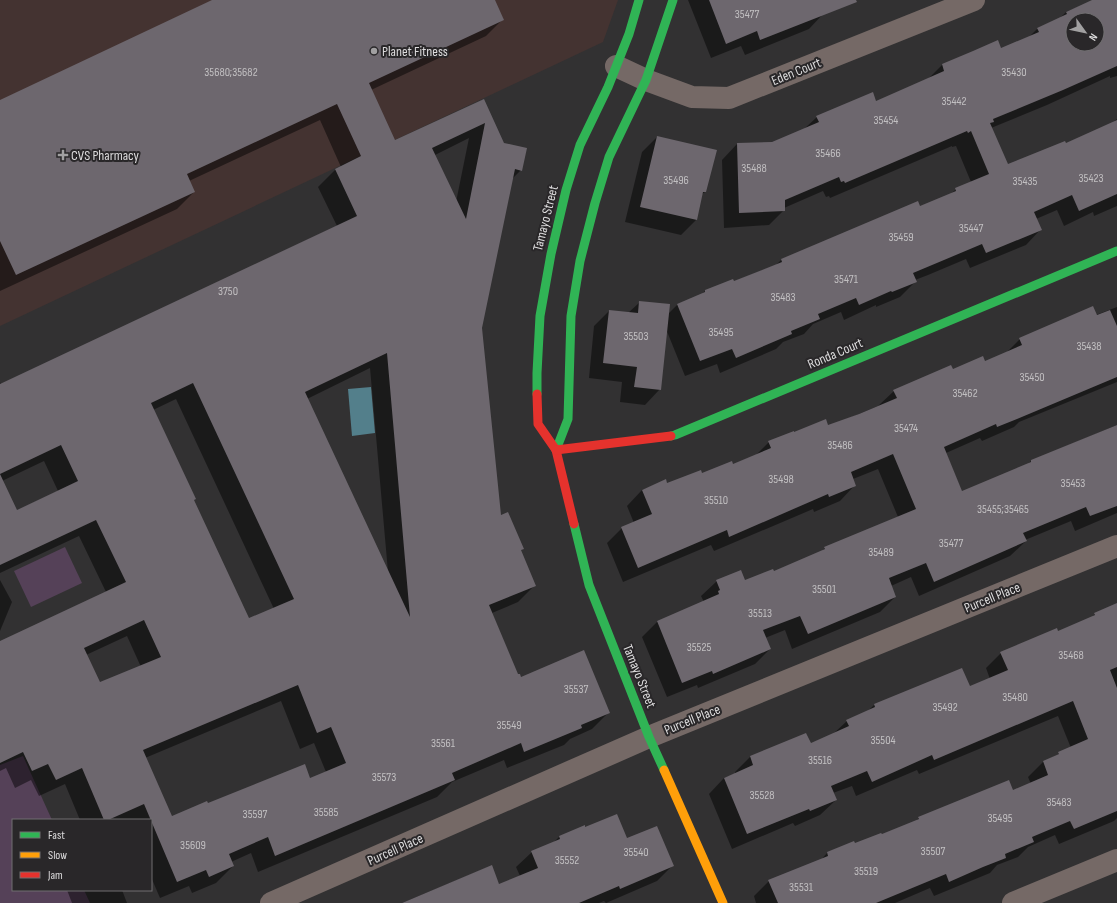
<svg xmlns="http://www.w3.org/2000/svg" width="1117" height="903" font-family="'Sofia Sans Condensed',sans-serif">
<style>
.commercial{fill:#443331}
.green{fill:#554158}
.water{fill:#537f8b}
.shadow{fill:#0007;fill-rule:evenodd}
.building{fill:#6d676e;fill-rule:evenodd}
.lines{fill:none;stroke-linecap:round;stroke-linejoin:round}
.street{stroke:#756966;stroke-width:22}
.fast{stroke:#30b455;stroke-width:9}
.slow{stroke:#ff9f0a;stroke-width:9}
.jam{stroke:#e5322d;stroke-width:9}
.poi-dot{fill:#a1a0a1;stroke:#292729;stroke-width:1.5}
.labels{text-anchor:middle;stroke-width:4;stroke-linejoin:round;paint-order:stroke}
.number-label{font-size:12px;fill:#c1bfc1}
.poi-label{font-size:14px;fill:#dddcdd;stroke:#292729;text-anchor:start}
.street-label{font-size:14px;fill:#dddcdd;stroke:#292729}
</style>
<rect width="100%" height="100%" fill="#323132"/>
<polygon class="commercial" points="0,0 618,0 603,42 0,326"/>
<g class="green">
<polygon points="65,547 82,583 31,607 14,571"/>
<polygon points="23,756 52,820 13,820 13,890 84,890 90,903 0,903 0,765"/>
</g>
<polygon class="water" points="371,387 375,433 352,436 348,389"/>
<g class="shadow">
<path d="M 215,0 L 494,0 L 503,19 L 486,36 L 371,90 L 395,142 L 483,100 L 503,144 L 521,170 L 512,179 L 481,328 L 500,517 L 520,551 L 535,585 L 518,602 L 492,613 L 518,676 L 521,678 L 609,712 L 592,729 L 570,739 L 564,745 L 507,768 L 504,760 L 452,782 L 437,797 L 258,872 L 251,853 L 231,862 L 233,866 L 216,883 L 192,893 L 189,886 L 160,898 L 151,877 L 151,820 L 80,820 L 65,784 L 39,796 L 31,780 L 15,788 L 6,768 L 0,771 L 0,642 L 106,592 L 79,536 L 0,573 L 0,382 L 1,385 L 337,226 L 318,187 L 335,170 L 341,167 L 320,120 L 189,181 L 194,192 L 177,209 L 0,291 L 0,101 ZM 469,138 L 456,202 L 435,155 ZM 370,368 L 388,572 L 307,399 ZM 176,399 L 274,609 L 249,620 L 193,501 L 153,410 ZM 44,461 L 58,491 L 16,511 L 2,481 ZM 127,636 L 141,667 L 100,684 L 86,655 ZM 281,701 L 300,749 L 314,743 L 326,772 L 310,779 L 207,805 L 171,817 L 145,758 Z"/>
<polygon points="688,0 824,0 824,13 809,29 745,55 741,46 711,58"/>
<path d="M 1095,0 L 1117,0 L 1117,76 L 1110,78 L 1110,76 L 1047,105 L 991,128 L 1007,166 L 1065,144 L 1111,124 L 1117,119 L 1117,206 L 1094,216 L 1093,212 L 1064,226 L 1057,210 L 1036,219 L 1041,229 L 1026,245 L 970,268 L 966,259 L 928,275 L 915,280 L 916,281 L 900,297 L 876,307 L 876,305 L 844,320 L 841,312 L 813,324 L 804,334 L 783,342 L 776,349 L 720,373 L 717,364 L 685,376 L 666,329 L 660,389 L 645,405 L 620,402 L 622,382 L 589,378 L 594,326 L 609,311 L 628,313 L 640,302 L 668,314 L 678,304 L 701,295 L 705,291 L 733,282 L 776,265 L 782,259 L 919,208 L 950,195 L 956,189 L 971,182 L 956,146 L 952,147 L 952,146 L 830,198 L 829,196 L 826,197 L 823,191 L 784,208 L 784,210 L 769,225 L 724,228 L 722,160 L 737,144 L 773,143 L 804,129 L 817,117 L 876,102 L 928,79 L 942,65 L 973,52 L 1001,49 L 1029,37 L 1038,28 L 1060,18 L 1066,12 ZM 1073,20 L 1097,20 L 1097,44 L 1073,44 Z"/>
<polygon points="657,137 705,192 702,194 696,220 681,235 625,222 642,152"/>
<polygon points="1117,307 1117,382 1019,422 1014,427 982,441 980,438 946,453 962,492 1027,465 1031,461 1117,425 1117,513 1075,531 1071,521 1025,540 1026,541 1010,556 919,596 911,577 891,586 895,597 880,612 792,649 785,630 765,638 770,649 755,664 698,688 697,685 667,697 642,637 657,622 704,602 701,596 717,581 745,581 774,572 821,552 825,548 898,517 878,469 853,479 855,485 840,501 814,512 813,509 714,551 711,545 623,582 607,543 622,528 634,523 627,506 642,490 665,481 667,485 732,465 756,455 769,442 794,434 828,427 878,406 894,391 952,370 984,362 1005,354 1020,339 1096,315"/>
<polygon points="0,580 12,602 0,631"/>
<polygon points="1117,604 1117,818 1114,821 1059,844 1055,835 1028,847 1018,857 997,865 990,873 934,896 930,888 895,903 756,903 754,896 769,881 821,860 827,853 881,835 915,822 919,818 1012,791 1031,784 1028,777 1043,762 1071,748 1058,716 919,774 917,770 856,796 852,786 833,793 836,800 820,815 795,826 793,823 732,849 709,794 724,778 735,774 735,772 750,757 806,734 810,744 833,734 847,721 868,711 874,705 962,669 969,688 990,679 986,668 1001,653 1058,632 1090,619 1095,614"/>
<polygon points="585,829 627,840 672,866 657,881 606,903 604,901 599,903 402,903 491,866 499,885 520,876 516,867 532,852 553,843 560,836"/>
<polygon points="67,890 122,890 127,903 72,903"/>
</g>
<g class="building">
<path d="M 212,0 L 495,0 L 504,20 L 369,83 L 395,140 L 484,99 L 504,143 L 527,148 L 522,171 L 515,169 L 482,328 L 501,515 L 508,512 L 524,549 L 521,550 L 536,586 L 489,605 L 518,674 L 520,674 L 521,677 L 584,650 L 610,713 L 581,725 L 582,728 L 524,752 L 521,743 L 452,773 L 455,780 L 275,856 L 268,837 L 229,854 L 234,866 L 209,877 L 206,870 L 177,882 L 144,804 L 108,820 L 104,820 L 82,768 L 56,780 L 48,764 L 32,771 L 23,752 L 0,763 L 0,641 L 126,582 L 96,520 L 0,565 L 0,474 L 17,510 L 78,481 L 61,445 L 0,474 L 0,384 L 357,216 L 335,169 L 361,156 L 337,104 L 187,174 L 195,192 L 16,275 L 0,241 L 0,100 ZM 485,123 L 466,219 L 432,148 ZM 387,353 L 410,617 L 305,392 ZM 193,383 L 294,599 L 249,618 L 194,500 L 196,499 L 151,403 ZM 144,620 L 161,657 L 100,682 L 84,648 ZM 298,685 L 317,733 L 331,727 L 346,763 L 310,778 L 305,764 L 208,803 L 207,801 L 172,816 L 143,750 Z"/>
<polygon points="709,0 856,0 857,2 760,40 757,31 726,44"/>
<path d="M 1092,0 L 1117,0 L 1117,66 L 1063,90 L 993,119 L 994,122 L 990,123 L 1008,164 L 1065,141 L 1066,143 L 1117,120 L 1117,194 L 1079,211 L 1072,195 L 1034,212 L 1042,230 L 986,253 L 982,244 L 944,260 L 913,273 L 917,282 L 892,292 L 891,291 L 859,305 L 856,298 L 818,314 L 820,319 L 791,331 L 792,334 L 736,358 L 732,349 L 700,361 L 677,304 L 705,292 L 705,290 L 733,279 L 734,281 L 782,262 L 781,259 L 918,201 L 920,206 L 956,191 L 955,188 L 989,174 L 971,131 L 968,133 L 967,131 L 845,183 L 844,181 L 841,182 L 839,177 L 785,200 L 785,211 L 739,213 L 737,143 L 772,142 L 819,122 L 816,116 L 873,92 L 876,101 L 944,71 L 942,64 L 973,51 L 998,40 L 1001,48 L 1039,32 L 1037,28 L 1067,14 L 1066,12 ZM 1073,20 L 1097,20 L 1097,44 L 1073,44 Z"/>
<polygon points="657,136 717,150 706,192 703,192 697,220 640,207"/>
<polygon points="639,301 670,304 661,390 634,387 637,367 603,363 609,310 638,313"/>
<polygon points="1093,306 1097,315 1110,310 1117,326 1117,377 1017,419 997,427 996,424 944,447 962,491 1031,462 1031,460 1117,425 1117,506 1090,516 1086,507 1023,533 1027,541 934,582 926,563 889,578 896,597 808,634 800,616 763,630 771,649 713,674 712,671 682,683 657,621 719,594 718,591 720,590 716,580 741,570 745,580 773,569 774,571 825,549 824,547 916,509 893,454 851,472 856,486 829,497 828,494 729,537 727,530 638,568 621,527 652,514 642,490 666,479 667,483 701,470 702,473 732,461 733,464 771,448 768,441 794,431 794,432 826,419 828,425 859,414 897,398 893,390 951,365 953,369 983,356 985,361 1022,345 1019,338"/>
<polygon points="1117,603 1117,667 1110,670 1117,688 1117,811 1074,829 1070,821 1032,837 1034,842 1005,854 1006,858 983,867 949,882 946,874 876,903 778,903 768,880 828,856 827,852 854,841 855,843 881,833 882,834 919,819 918,817 1009,780 1013,790 1048,775 1043,761 1059,754 1058,752 1088,739 1073,701 934,760 932,755 872,782 867,771 831,786 837,800 810,811 809,809 747,834 724,778 753,765 750,756 806,733 811,743 849,726 846,720 875,707 874,704 962,668 970,686 1008,670 1000,652 1057,628 1058,631 1095,615 1094,613"/>
<polygon points="617,814 627,838 657,826 674,866 620,889 619,886 579,903 402,903 492,865 499,884 538,868 531,851 560,839 559,836 585,825 585,827"/>
</g>
<g class="lines">
<g class="street">
<polyline points="616,66 646,80 692,97 729,98 974,0"/>
<polyline points="271,903 649,737 1117,546"/>
<polyline points="1013,903 1117,860"/>
</g>
<g class="fast">
<polyline points="537,394 537,373 540,316 551,254 566,190 580,145 608,87 629,34 639,0"/>
<polyline points="671,436 675,435 1117,251"/>
<polyline points="556,450 568,419 571,316 580,261 595,203 609,157 646,80 673,0"/>
<polyline points="574,524 589,585 649,737 664,770"/>
</g>
<polyline class="slow" points="664,770 723,903"/>
<g class="jam">
<polyline points="537,394 538,424 556,450 574,524"/>
<polyline points="556,450 671,436"/>
</g>
</g>
<g class="poi-dot">
<circle cx="374" cy="51" r="4"/>
<path d="M61 149h4v4h4v4h-4v4h-4v-4h-4v-4h4z"/>
</g>
<g class="labels">
<g class="number-label">
<text x="747" y="18">35477</text>
<text x="231" y="76">35680;35682</text>
<text x="1014" y="76">35430</text>
<text x="954" y="105">35442</text>
<text x="886" y="124">35454</text>
<text x="828" y="157">35466</text>
<text x="754" y="172">35488</text>
<text x="1091" y="182">35423</text>
<text x="676" y="184">35496</text>
<text x="1025" y="185">35435</text>
<text x="971" y="232">35447</text>
<text x="901" y="241">35459</text>
<text x="846" y="283">35471</text>
<text x="228" y="295">3750</text>
<text x="783" y="301">35483</text>
<text x="721" y="336">35495</text>
<text x="636" y="340">35503</text>
<text x="1089" y="350">35438</text>
<text x="1032" y="381">35450</text>
<text x="965" y="397">35462</text>
<text x="906" y="432">35474</text>
<text x="840" y="449">35486</text>
<text x="781" y="483">35498</text>
<text x="1073" y="487">35453</text>
<text x="716" y="504">35510</text>
<text x="1003" y="513">35455;35465</text>
<text x="951" y="547">35477</text>
<text x="881" y="556">35489</text>
<text x="824" y="593">35501</text>
<text x="760" y="617">35513</text>
<text x="699" y="651">35525</text>
<text x="1071" y="659">35468</text>
<text x="576" y="693">35537</text>
<text x="1015" y="701">35480</text>
<text x="945" y="711">35492</text>
<text x="509" y="729">35549</text>
<text x="883" y="744">35504</text>
<text x="443" y="747">35561</text>
<text x="820" y="764">35516</text>
<text x="384" y="781">35573</text>
<text x="762" y="799">35528</text>
<text x="1059" y="806">35483</text>
<text x="326" y="816">35585</text>
<text x="255" y="818">35597</text>
<text x="1000" y="822">35495</text>
<text x="193" y="849">35609</text>
<text x="933" y="855">35507</text>
<text x="636" y="856">35540</text>
<text x="567" y="864">35552</text>
<text x="866" y="875">35519</text>
<text x="801" y="891">35531</text>
</g>
<g class="poi-label">
<text x="382" y="56">Planet Fitness</text>
<text x="71" y="160">CVS Pharmacy</text>
</g>
<g class="street-label">
<text transform="translate(796 71) rotate(-22)" y="5">Eden Court</text>
<text transform="translate(545 218) rotate(-76)" y="5">Tamayo Street</text>
<text transform="translate(835 353) rotate(-23)" y="5">Ronda Court</text>
<text transform="translate(992 597) rotate(-22)" y="5">Purcell Place</text>
<text transform="translate(640 676) rotate(68)" y="5">Tamayo Street</text>
<text transform="translate(692 719) rotate(-22)" y="5">Purcell Place</text>
<text transform="translate(395 849) rotate(-24)" y="5">Purcell Place</text>
</g>
</g>
<rect x="12" y="819" width="140" height="72" fill="#292729" stroke="#716f71"/>
<rect x="20" y="832" width="20" height="6" fill="#30b455" stroke="#716f71"/>
<text x="48" y="839" font-size="12" fill="#dddcdd">Fast</text>
<rect x="20" y="852" width="20" height="6" fill="#ff9f0a" stroke="#716f71"/>
<text x="48" y="859" font-size="12" fill="#dddcdd">Slow</text>
<rect x="20" y="872" width="20" height="6" fill="#e5322d" stroke="#716f71"/>
<text x="48" y="879" font-size="12" fill="#dddcdd">Jam</text>
<g transform="translate(1085 32) rotate(123)"><circle r="19" fill="#292729" stroke="#716f71"/>
<path d="M0-3L7 15L0 10L-7 15Z" fill="#a1a0a1"/>
<text y="-6" font-size="11" font-weight="bold" text-anchor="middle" fill="#dddcdd">N</text>
</g>
</svg>
